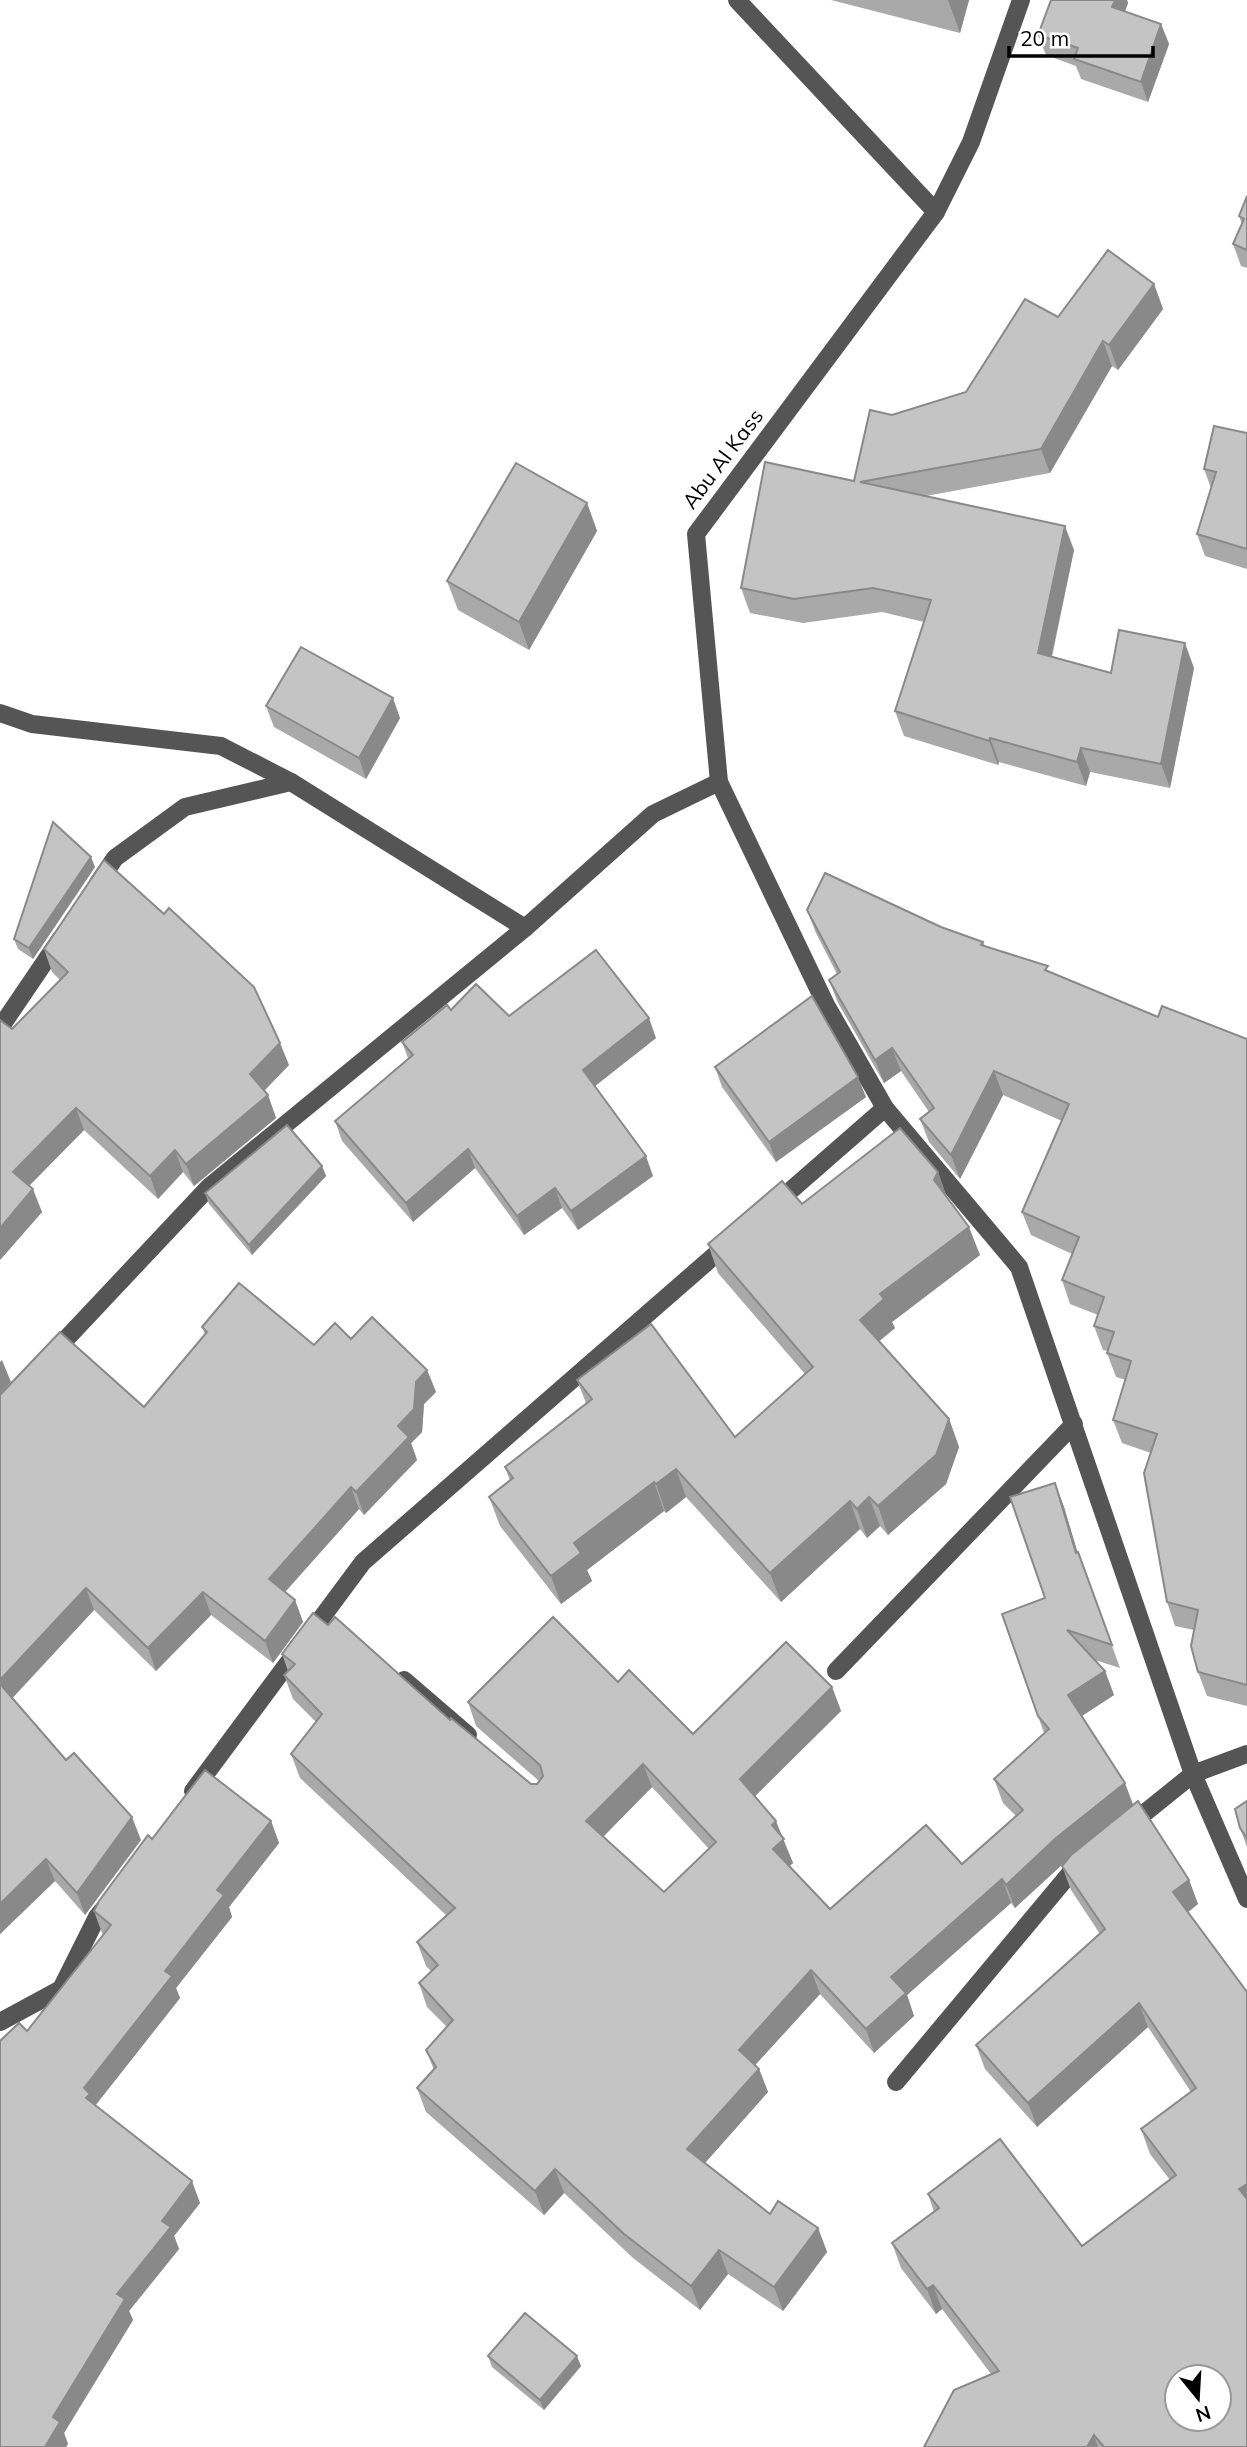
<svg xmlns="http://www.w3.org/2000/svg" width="1247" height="2447" font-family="Mulish,sans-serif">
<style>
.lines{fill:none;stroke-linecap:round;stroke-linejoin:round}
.minor{stroke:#555;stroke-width:18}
.wall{fill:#a9a9a9;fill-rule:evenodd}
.shaded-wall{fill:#898989}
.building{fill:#c4c4c4;stroke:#898989;stroke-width:2;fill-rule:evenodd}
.labels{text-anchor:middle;stroke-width:5;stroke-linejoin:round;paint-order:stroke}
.street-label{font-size:21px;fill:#000;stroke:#fff}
</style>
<rect width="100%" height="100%" fill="#fff"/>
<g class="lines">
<g class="minor">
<polyline points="737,0 936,212"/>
<polyline points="1021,0 971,142 936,212 696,534 719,782 826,1005 885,1108 1019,1267 1193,1774 1247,1899"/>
<polyline points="0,713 32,724 221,746 291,782 525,928"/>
<polyline points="98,883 115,858 185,807 291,782"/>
<polyline points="0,1028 61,938"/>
<polyline points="774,1205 885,1108"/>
<polyline points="50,1356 209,1187 525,928 653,814 719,782"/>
<polyline points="836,1671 1074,1424"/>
<polyline points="404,1680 468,1735"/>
<polyline points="193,1791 363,1562 731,1241"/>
<polyline points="1126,1828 1193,1774 1247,1754"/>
<polyline points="0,2022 61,1989 97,1917 111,1900"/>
<polyline points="896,2082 1072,1871 1082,1863"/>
</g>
</g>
<g class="wall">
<polygon points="831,0 969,0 960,33"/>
<polygon points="1051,0 1127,0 1128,3 1125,11 1161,24 1169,44 1148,102 1081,79 1076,66 1046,55 1038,35"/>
<polygon points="1247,196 1247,268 1241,266 1233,244 1242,224 1239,216"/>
<polygon points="1154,284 1163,309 1118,370 1112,366 1050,473 926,496 1074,550 1052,657 1111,673 1194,668 1170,788 1090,772 1086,786 999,762 998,765 904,736 895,711 924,622 882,612 803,623 750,613 741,588 854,481 892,415 966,392 1058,317"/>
<polygon points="1247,433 1247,569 1205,556 1197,534 1211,488 1204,469"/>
<polygon points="587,503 597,531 529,650 458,610 447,581"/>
<polygon points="266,706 400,718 366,779 274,727"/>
<polygon points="95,867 33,959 18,949 14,939"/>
<polygon points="807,910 941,927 983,942 985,946 1158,1017 1247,1039 1247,1706 1207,1696 1198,1672 1194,1630 1175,1626 1167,1602 1151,1453 1122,1443 1113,1420 1126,1380 1116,1377 1107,1353 1108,1351 1103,1350 1094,1326 1098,1315 1070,1304 1062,1280 1072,1254 1031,1235 1022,1212 1062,1121 1003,1095 960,1179 929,1142 920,1119 929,1112 901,1071 884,1083 838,1003 829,980 837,974 816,933"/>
<polygon points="44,949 289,1065 264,1091 268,1095 276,1118 194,1186 183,1172 158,1199 84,1130 29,1186 42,1212 0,1260 0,1020 12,1029 60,980 52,972"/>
<polygon points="451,1010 509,1016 656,1038 595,1086 653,1176 578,1230 562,1208 524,1235 475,1168 413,1222 342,1141 335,1121 408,1058 402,1042"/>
<polygon points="715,1067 866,1097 776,1162 722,1087"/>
<polygon points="322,1166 326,1176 252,1255 209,1204 205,1193"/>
<polygon points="938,1172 947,1198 980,1255 892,1322 895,1328 879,1341 949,1419 959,1447 946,1484 888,1535 880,1526 867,1538 860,1529 781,1602 686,1497 666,1513 664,1511 587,1570 592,1581 561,1604 500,1526 489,1497 510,1481 505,1467 586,1403 577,1380 735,1437 805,1374 718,1273 708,1244 802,1204"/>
<polygon points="202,1327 314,1345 351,1339 427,1370 436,1392 424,1404 422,1432 411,1443 417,1460 364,1515 359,1509 285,1592 295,1600 303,1622 273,1663 211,1615 156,1671 94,1610 12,1698 66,1760 141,1840 85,1915 55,1881 0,1934 0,1395 144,1407 205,1334"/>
<path d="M 1055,1483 L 1064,1507 L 1077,1552 L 1078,1552 L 1120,1668 L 1095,1660 L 1105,1671 L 1114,1695 L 1082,1716 L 1133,1805 L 1189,1880 L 1198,1904 L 1188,1912 L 1247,2447 L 924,2447 L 991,2374 L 942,2309 L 936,2314 L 901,2268 L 892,2243 L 934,2212 L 928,2194 L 1082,2246 L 1170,2180 L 1150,2154 L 1141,2129 L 1191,2092 L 1148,2027 L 1037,2127 L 985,2069 L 976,2045 L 1100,1934 L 1071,1890 L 1062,1866 L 1065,1862 L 1015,1908 L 1011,1903 L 907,1995 L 914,2016 L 874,2053 L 820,1994 L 755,2065 L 759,2069 L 768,2092 L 705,2163 L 770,2214 L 818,2228 L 827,2252 L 783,2311 L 728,2274 L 700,2310 L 633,2258 L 564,2193 L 544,2215 L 426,2112 L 417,2088 L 434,2070 L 426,2050 L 447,2027 L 427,2007 L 419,1983 L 431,1971 L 426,1966 L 417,1942 L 446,1915 L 300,1778 L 291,1754 L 316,1722 L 293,1699 L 284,1675 L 288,1671 L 282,1654 L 450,1720 L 531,1784 L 537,1784 L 539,1781 L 476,1726 L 468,1702 L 618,1682 L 693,1734 L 832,1687 L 841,1711 L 755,1796 L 781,1836 L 793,1863 L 789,1866 L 830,1909 L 962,1864 L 1016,1816 L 1003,1803 L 994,1779 L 1044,1733 L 1002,1614 L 1045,1598 ZM 652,1787 L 709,1849 L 664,1892 L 603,1837 Z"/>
<polygon points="1247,1801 1247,1847 1240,1828"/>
<polygon points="271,1821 279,1843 229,1907 232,1917 176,1988 180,1998 95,2106 200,2203 174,2236 179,2249 129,2311 133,2320 64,2433 68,2444 66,2447 0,2447 27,2031 104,1935 102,1933 94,1911 152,1839"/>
<polygon points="488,2356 581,2366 544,2410 492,2367"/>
</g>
<g class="shaded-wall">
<polygon points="948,0 969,0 960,33"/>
<polygon points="1115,0 1127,0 1128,3 1119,27 1112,7"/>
<polygon points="1161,24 1169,44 1148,102 1141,82"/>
<polygon points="1154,284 1163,309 1118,370 1109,345"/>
<polygon points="1103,341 1112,366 1050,473 1041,449"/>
<polygon points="587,503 597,531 529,650 519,622"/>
<polygon points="1065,526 1074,550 1047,677 1038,653"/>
<polygon points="1185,643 1194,668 1170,788 1161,764"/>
<polygon points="393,698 400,718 366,779 359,758"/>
<polygon points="990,738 999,762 998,765 989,741"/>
<polygon points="1081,748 1090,772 1086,786 1077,762"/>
<polygon points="91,857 95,867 33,959 29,948"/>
<polygon points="649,1018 656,1038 590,1090 583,1070"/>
<polygon points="280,1043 289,1065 258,1097 250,1074"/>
<polygon points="892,1048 901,1071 884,1083 875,1060"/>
<polygon points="994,1071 1003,1095 960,1179 951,1155"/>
<polygon points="858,1077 866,1097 776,1162 769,1142"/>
<polygon points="268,1095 276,1118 194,1186 186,1164"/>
<polygon points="76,1108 84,1130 21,1194 13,1172"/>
<polygon points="468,1149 475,1168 413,1222 406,1203"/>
<polygon points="175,1150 183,1172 158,1199 150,1176"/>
<polygon points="646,1156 653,1176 578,1230 571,1211"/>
<polygon points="322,1166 326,1176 252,1255 249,1245"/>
<polygon points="938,1172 948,1201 934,1180"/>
<polygon points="555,1188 562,1208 524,1235 517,1216"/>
<polygon points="33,1189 42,1212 0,1260 0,1228"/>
<polygon points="969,1227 980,1255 892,1322 895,1328 871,1348 860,1320 880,1294"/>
<polygon points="2,1360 11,1382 0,1394 0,1362"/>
<polygon points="427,1370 436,1392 424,1404 422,1432 411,1443 417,1460 364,1515 356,1492 398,1426 416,1382"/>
<polygon points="949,1419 959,1447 946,1484 888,1535 878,1506"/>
<polygon points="676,1469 686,1497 666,1513 656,1484"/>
<polygon points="654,1482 664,1511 587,1570 592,1581 561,1604 551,1576 574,1543"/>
<polygon points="1055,1483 1064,1507 1085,1577 1076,1553"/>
<polygon points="351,1487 359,1509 277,1601 269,1579"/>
<polygon points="869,1497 880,1526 867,1538 857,1509"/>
<polygon points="850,1501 860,1529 781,1602 770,1573"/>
<polygon points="86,1588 94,1610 6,1705 0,1687 0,1680"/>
<polygon points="203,1592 211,1615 156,1671 148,1648"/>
<polygon points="295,1600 303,1622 273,1663 265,1641"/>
<polygon points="1105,1671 1114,1695 1077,1719 1068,1695"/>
<polygon points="832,1687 841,1711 748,1803 740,1779"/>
<polygon points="643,1764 652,1787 595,1845 586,1821"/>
<polygon points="1125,1783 1134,1807 1065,1862 1015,1908 1006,1885 1056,1838"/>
<polygon points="132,1817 141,1840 85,1915 77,1893"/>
<polygon points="271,1821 279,1843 229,1907 232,1917 176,1988 180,1998 94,2107 86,2098 84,2088 165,1971 217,1890"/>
<polygon points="776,1821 793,1863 782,1873 773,1849 772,1825"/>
<polygon points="46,1859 55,1881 0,1934 0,1904"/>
<polygon points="1002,1879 1011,1903 907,1995 914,2016 874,2053 866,2029 891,1977"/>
<polygon points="1189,1880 1198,1904 1182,1917 1173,1892"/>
<polygon points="811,1970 820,1994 747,2074 739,2050"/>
<polygon points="1139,2003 1148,2027 1037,2127 1028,2103"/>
<polygon points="759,2069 768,2092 696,2173 687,2149"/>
<polygon points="555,2169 564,2193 544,2215 535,2191"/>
<polygon points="192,2181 200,2203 174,2236 179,2249 129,2311 133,2320 64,2433 68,2444 66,2447 45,2447 53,2417 117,2294 162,2221"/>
<polygon points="1247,2184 1247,2211 1239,2189"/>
<polygon points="818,2228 827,2252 783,2311 774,2287"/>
<polygon points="719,2250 728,2274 700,2310 691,2286"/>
<polygon points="933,2285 942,2309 936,2314 927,2289"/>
<polygon points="577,2356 581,2366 544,2410 540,2400"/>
<polygon points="1094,2435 1098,2447 1087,2447"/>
</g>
<g class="building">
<polygon points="1051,0 1115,0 1112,7 1161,24 1141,82 1074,59 1078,48 1038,35"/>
<polygon points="1247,196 1247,250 1233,244 1244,219 1239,216"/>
<polygon points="1108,250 1154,284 1109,345 1103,341 1041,449 860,482 1065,526 1038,653 1111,673 1119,630 1185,643 1161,764 1081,748 1077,762 990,738 989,741 895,711 931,600 873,588 794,599 741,588 765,462 854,481 870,410 892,415 966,392 1025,299 1058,317"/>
<polygon points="1214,426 1247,433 1247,549 1197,534 1216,472 1204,469"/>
<polygon points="516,463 587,503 519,622 447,581"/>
<polygon points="301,647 393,698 359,758 266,706"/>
<polygon points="53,822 91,857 29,948 14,939"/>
<polygon points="104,860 164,914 169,908 254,987 280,1043 250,1074 268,1095 186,1164 175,1150 150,1176 76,1108 13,1172 33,1189 0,1228 0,1020 12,1029 68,972 44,949"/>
<polygon points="825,873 941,927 983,942 981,945 1048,966 1045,970 1158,1017 1162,1006 1247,1039 1247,1685 1198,1672 1191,1646 1198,1610 1167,1602 1144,1473 1157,1434 1113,1420 1131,1361 1107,1353 1114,1332 1094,1326 1104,1297 1062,1280 1079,1237 1022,1212 1069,1104 994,1071 951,1155 920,1119 934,1108 892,1048 875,1060 829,980 840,972 807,910"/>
<polygon points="596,950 649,1018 583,1070 646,1156 571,1211 555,1188 517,1216 468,1149 406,1203 335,1121 413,1055 402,1042 447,1005 451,1010 476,984 509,1016"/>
<polygon points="812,996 858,1077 769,1142 715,1067"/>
<polygon points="287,1125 322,1166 249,1245 205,1193"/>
<polygon points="900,1128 938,1172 934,1180 969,1227 880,1294 884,1299 860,1320 949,1419 936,1455 878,1506 869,1497 857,1509 850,1501 770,1573 676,1469 656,1484 654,1482 574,1543 581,1553 551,1576 489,1497 513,1478 505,1467 592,1399 577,1380 651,1324 735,1437 813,1367 708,1244 782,1181 802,1204"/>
<polygon points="239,1283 314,1345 335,1323 351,1339 372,1317 427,1370 416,1382 414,1409 398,1426 409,1437 356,1492 351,1487 269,1579 295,1600 265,1641 203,1592 148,1648 86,1588 0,1680 0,1395 60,1332 144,1407 207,1332 202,1327"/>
<path d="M 1055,1483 L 1076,1553 L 1078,1552 L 1112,1645 L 1067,1630 L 1105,1671 L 1068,1695 L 1125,1783 L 1056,1838 L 1006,1885 L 1002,1879 L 891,1977 L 906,1993 L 866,2029 L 811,1970 L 739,2050 L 759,2069 L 687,2149 L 770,2214 L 778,2201 L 818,2228 L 774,2287 L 719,2250 L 691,2286 L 624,2234 L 555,2169 L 535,2191 L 417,2088 L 436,2067 L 426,2050 L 453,2020 L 419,1983 L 438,1965 L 417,1942 L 455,1908 L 291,1754 L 322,1714 L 284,1675 L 295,1664 L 282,1654 L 313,1613 L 328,1625 L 335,1617 L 450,1720 L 451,1718 L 531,1784 L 537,1784 L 543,1776 L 540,1765 L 468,1702 L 553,1617 L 618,1682 L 629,1670 L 693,1734 L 786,1642 L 832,1687 L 740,1779 L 776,1821 L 772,1825 L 784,1839 L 773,1849 L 830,1909 L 926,1825 L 962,1864 L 1023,1810 L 994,1779 L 1049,1729 L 1038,1716 L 1002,1614 L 1045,1598 L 1010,1497 ZM 643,1764 L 716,1842 L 664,1892 L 586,1821 Z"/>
<polygon points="0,1684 66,1760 74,1753 132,1817 77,1893 46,1859 0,1904"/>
<polygon points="205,1770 271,1821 217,1890 224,1895 165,1971 172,1976 84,2088 90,2094 86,2098 192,2181 162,2221 171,2227 117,2294 125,2299 53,2417 60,2422 45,2447 0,2447 0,2041 19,2023 27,2031 111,1925 94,1911 99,1901 148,1835 152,1839"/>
<path d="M 1138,1801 L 1189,1880 L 1173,1892 L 1247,1992 L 1247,2184 L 1239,2189 L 1247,2199 L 1247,2447 L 1104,2447 L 1094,2435 L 1087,2447 L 924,2447 L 954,2390 L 999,2371 L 933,2285 L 927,2289 L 892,2243 L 939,2208 L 928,2194 L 1000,2139 L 1082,2246 L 1176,2175 L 1141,2129 L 1196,2088 L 1139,2003 L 1028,2103 L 976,2045 L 1105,1929 L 1062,1866 L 1071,1855 ZM 1177,2377 L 1219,2377 L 1219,2419 L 1177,2419 Z"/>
<polygon points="1247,1801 1247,1838 1240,1828 1235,1809"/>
<polygon points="525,2313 577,2356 540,2400 488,2356"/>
</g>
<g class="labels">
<g class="street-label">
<text transform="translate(723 459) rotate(-53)" y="7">Abu Al Kass</text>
</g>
</g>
<g transform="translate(1198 2398) rotate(162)"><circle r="33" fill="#ffffff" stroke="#999999" stroke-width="2"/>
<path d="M0-5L12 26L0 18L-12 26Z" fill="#000000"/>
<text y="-10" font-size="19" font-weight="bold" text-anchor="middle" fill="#000000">N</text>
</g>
<path d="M1009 46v10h144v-10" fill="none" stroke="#000000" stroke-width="3.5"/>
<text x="1020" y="46" font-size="21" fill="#000000" stroke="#ffffff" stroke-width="5" paint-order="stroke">20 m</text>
</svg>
